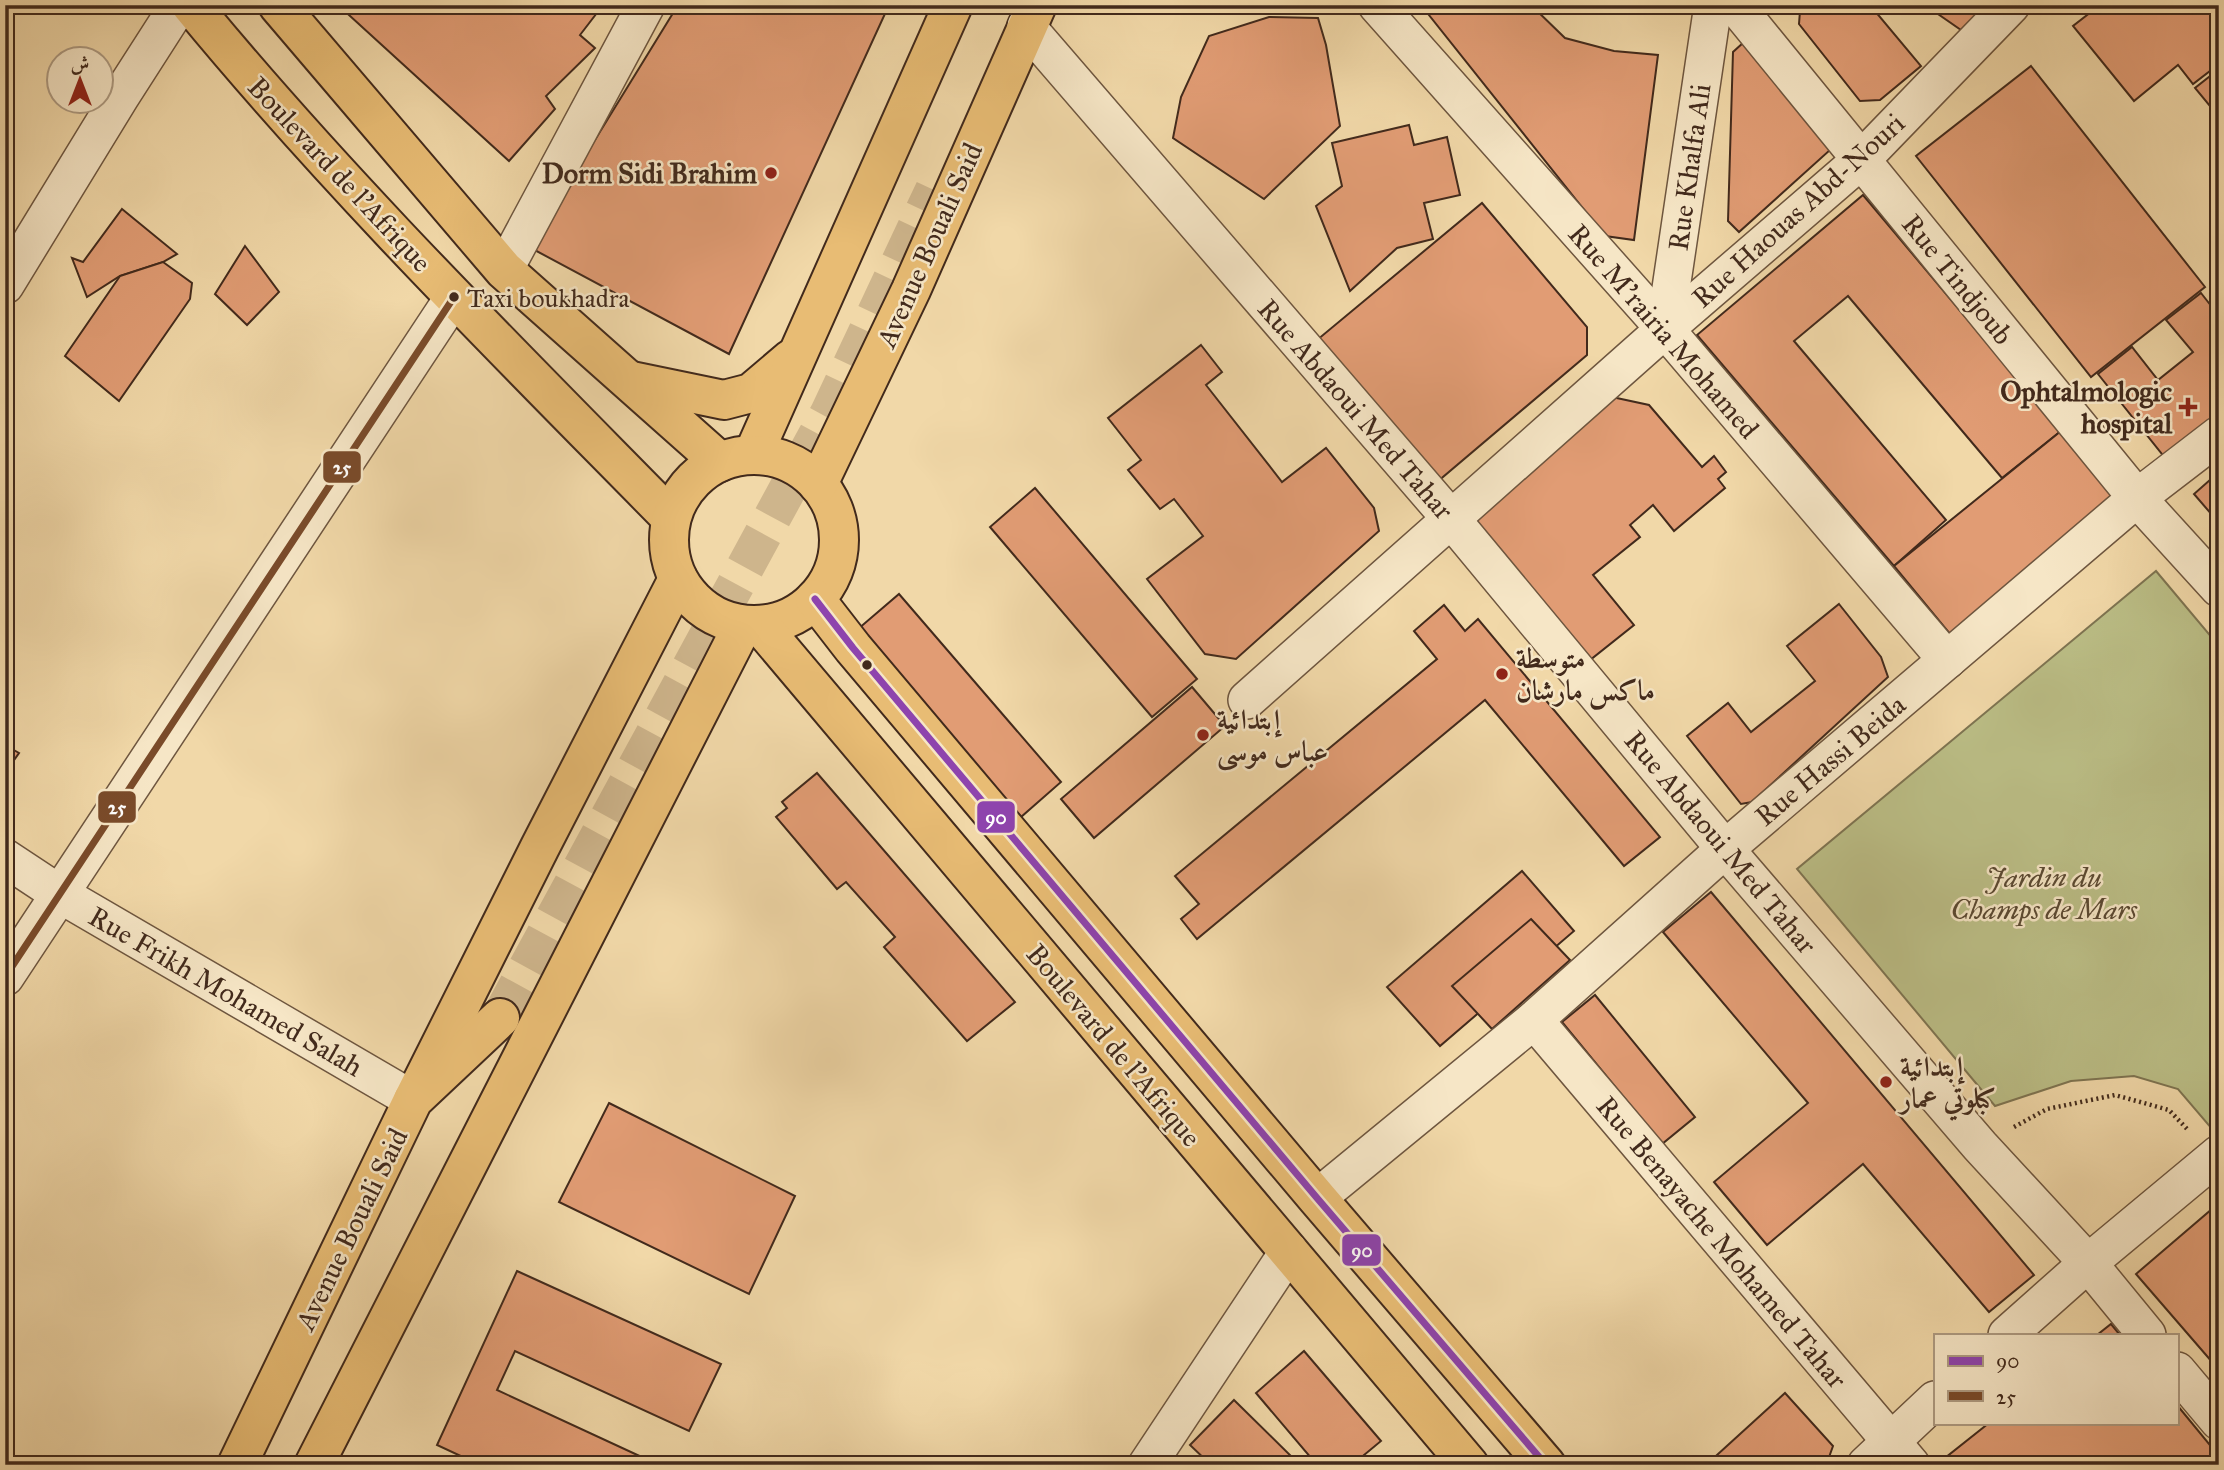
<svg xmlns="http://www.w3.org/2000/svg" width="2224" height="1470" font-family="'IM FELL Great Primer',Amiri,serif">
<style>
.green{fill:#bbbe86;stroke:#7e7451;stroke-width:2}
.building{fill:#e19c74;stroke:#422a1c;stroke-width:2}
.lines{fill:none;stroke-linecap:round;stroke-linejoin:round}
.primary-tunnel{stroke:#ceb58c;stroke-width:38;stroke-dasharray:38 19;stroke-linecap:butt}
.street-casing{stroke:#6e563f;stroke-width:40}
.primary-casing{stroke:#422a1c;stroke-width:42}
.path{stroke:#422a1c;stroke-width:4.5;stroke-dasharray:2 3.5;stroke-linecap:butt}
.street{stroke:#f6e6c6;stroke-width:37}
.primary{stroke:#e8bc74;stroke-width:38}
.bus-1-casing{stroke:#f6e6c6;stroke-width:12}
.bus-2-casing{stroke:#f6e6c6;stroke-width:12}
.bus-1{stroke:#8e44ad;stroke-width:7}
.bus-2{stroke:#7a4b2a;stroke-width:7}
.poi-dot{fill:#8f2418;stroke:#f6e6c6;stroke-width:2.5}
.bus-dot{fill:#422a1c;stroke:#f6e6c6;stroke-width:2.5}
.labels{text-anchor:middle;stroke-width:5;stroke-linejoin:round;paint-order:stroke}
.bus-label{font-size:26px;fill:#422a1c;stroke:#f6e6c6;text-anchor:start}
.street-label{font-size:28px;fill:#422a1c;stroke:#f6e6c6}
.poi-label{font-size:28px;font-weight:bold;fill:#422a1c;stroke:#f6e6c6;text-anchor:start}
.park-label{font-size:28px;font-style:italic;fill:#5a4831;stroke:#f6e6c6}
.line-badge{stroke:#f6e6c6;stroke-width:2.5}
.badge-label{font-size:19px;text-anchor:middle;font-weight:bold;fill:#fff}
</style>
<rect width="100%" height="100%" fill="#f1d8a8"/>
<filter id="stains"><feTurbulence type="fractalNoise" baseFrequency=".00286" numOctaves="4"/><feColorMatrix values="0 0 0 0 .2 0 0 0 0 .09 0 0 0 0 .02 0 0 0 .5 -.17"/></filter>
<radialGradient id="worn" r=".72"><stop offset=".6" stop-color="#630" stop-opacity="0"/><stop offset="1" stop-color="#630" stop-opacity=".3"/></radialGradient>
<polygon class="green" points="2156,571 2219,646 2219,1124 2212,1129 2178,1089 2134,1076 2071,1081 1995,1106 1797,869"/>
<g class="building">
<polygon points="338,5 603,5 580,35 595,48 546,96 555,109 509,161"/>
<polygon points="678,5 889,5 729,354 529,247"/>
<polygon points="1421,5 1531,5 1565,38 1614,51 1658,55 1634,240 1605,236"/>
<polygon points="1807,5 1870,5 1921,66 1880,100 1860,101 1799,24 1800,11"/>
<polygon points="1925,5 1990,5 1961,30"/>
<polygon points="2100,5 2219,5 2219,64 2193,84 2178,65 2134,101 2073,26"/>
<polygon points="1269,17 1318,18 1326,45 1340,126 1264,199 1173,138 1181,97 1209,36"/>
<polygon points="1744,42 1830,150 1739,232 1728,221 1733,52"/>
<polygon points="2031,66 2205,287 2091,377 1916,156"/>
<polygon points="2219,69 2219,117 2195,88"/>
<polygon points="1409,125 1414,145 1447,137 1460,195 1424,203 1433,239 1397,248 1350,291 1316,206 1342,186 1332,143"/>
<polygon points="1863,195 2061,431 2002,478 1848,296 1794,341 1946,520 1894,566 1697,335"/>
<polygon points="1482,203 1587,327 1587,355 1437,482 1317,340"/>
<polygon points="122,209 177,254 163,262 120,276 87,297 72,258 83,262"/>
<polygon points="245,246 279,292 247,325 215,294"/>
<polygon points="163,262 192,283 190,299 119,401 65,356 120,276"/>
<polygon points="2201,293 2219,316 2219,426 2170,464 2098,374 2132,347 2158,380 2193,352 2166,320"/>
<polygon points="1201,345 1222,372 1206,385 1282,482 1326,448 1374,508 1379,531 1236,659 1205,654 1147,579 1203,536 1174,499 1160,509 1128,470 1141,460 1108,418"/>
<polygon points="1612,397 1649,405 1702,467 1714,456 1726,472 1718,479 1725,488 1674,531 1653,505 1630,525 1640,537 1593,575 1634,625 1580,668 1459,521"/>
<polygon points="2061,431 2117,499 1950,634 1894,566"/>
<polygon points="2219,472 2219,523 2194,494"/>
<polygon points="1035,488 1197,679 1152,717 990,527"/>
<polygon points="899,594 1061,782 1021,817 858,629"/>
<polygon points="1839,604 1881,657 1888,677 1752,802 1741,804 1687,736 1728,703 1751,732 1815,681 1787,646"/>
<polygon points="1444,605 1465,631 1478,619 1660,837 1624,866 1485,700 1197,939 1181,919 1199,904 1175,876 1437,659 1414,631"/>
<polygon points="1192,687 1225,726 1094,838 1061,799"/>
<polygon points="5,745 19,753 5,773"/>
<polygon points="817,773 1015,1002 967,1041 884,947 895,937 846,882 837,889 776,817 787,808 782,802"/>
<polygon points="1522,871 1574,931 1440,1046 1387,987"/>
<polygon points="1711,892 2034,1275 1989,1312 1863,1164 1767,1245 1714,1182 1808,1103 1663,932"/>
<polygon points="1531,919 1570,960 1492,1029 1452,986"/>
<polygon points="1595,995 1695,1117 1662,1144 1562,1022"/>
<polygon points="609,1103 795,1196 749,1294 559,1202"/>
<polygon points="2219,1203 2219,1370 2136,1274"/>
<polygon points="517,1271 721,1364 689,1431 515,1351 497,1390 659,1465 480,1465 437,1445"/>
<polygon points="2111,1324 2120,1335 2097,1335"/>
<polygon points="1304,1351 1381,1441 1352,1465 1317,1465 1256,1393"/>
<polygon points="1785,1393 1833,1446 1828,1460 1823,1465 1706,1465"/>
<polygon points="1234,1400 1300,1465 1211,1465 1190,1445"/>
<polygon points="2177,1405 2219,1456 2219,1465 1951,1465 1945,1458 1989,1423 2177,1423"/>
</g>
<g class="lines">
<polyline class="primary-tunnel" points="500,1018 829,413 934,190"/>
<defs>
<g id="street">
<polyline points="1377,5 1665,329 1947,660"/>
<polyline points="1735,5 2137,498 2219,588"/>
<polyline points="1026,26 1452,520 1725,849 1980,1146 2088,1263 2147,1335"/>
<polyline points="504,270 646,5"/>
<polyline points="5,285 120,97 179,5"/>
<polyline points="1665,329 1713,5"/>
<polyline points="1247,700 1665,329 1861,160 2011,5"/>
<polyline points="5,858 58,893 413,1100"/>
<polyline points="5,977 454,297"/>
<polyline points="1534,1020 1911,1465"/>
<polyline points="1317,1198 1534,1020 1725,849 2137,498 2219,435"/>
<polyline points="2007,1335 2088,1263 2219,1154"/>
<polyline points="2177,1371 2219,1421"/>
<polyline points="1147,1465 1289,1251"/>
<polyline points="1866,1465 1935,1400"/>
</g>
<g id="primary">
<path d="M 191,5 C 340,186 507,351 671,518"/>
<polyline points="278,5 504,270 720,462"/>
<polyline points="632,381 724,400 751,393 791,359"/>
<polyline points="753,455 953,5"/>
<circle cx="754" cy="540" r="85"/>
<polyline points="818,484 911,290 1037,5"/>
<polyline points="815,599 853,648 1317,1198 1546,1465"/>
<polyline points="760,625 1469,1465"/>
<polyline points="413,1100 540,847 678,579"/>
<polyline points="237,1465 413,1100 500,1018"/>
<polyline points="314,1465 743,625"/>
</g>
</defs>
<use href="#street" class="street-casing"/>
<use href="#primary" class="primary-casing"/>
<polyline class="path" points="2014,1127 2047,1109 2115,1095 2169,1110 2188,1130"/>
<use href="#street" class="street"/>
<use href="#primary" class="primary"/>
<defs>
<polyline id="bus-1" points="815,599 853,648 1317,1198 1546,1465"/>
<polyline id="bus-2" points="5,977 454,297"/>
</defs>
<use href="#bus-1" class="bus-1-casing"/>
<use href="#bus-2" class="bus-2-casing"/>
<use href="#bus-1" class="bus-1"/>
<use href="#bus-2" class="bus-2"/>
</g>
<g class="poi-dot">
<circle cx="771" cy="173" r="7"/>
<path d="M2184.5 396.5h7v7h7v7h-7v7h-7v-7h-7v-7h7z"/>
<circle cx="1502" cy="674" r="7"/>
<circle cx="1203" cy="735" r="7"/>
<circle cx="1886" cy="1082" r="7"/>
</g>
<g class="bus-dot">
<circle cx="454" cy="297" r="6"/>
<circle cx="867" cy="665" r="6"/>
</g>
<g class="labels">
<g class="bus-label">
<text x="467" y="307">Taxi boukhadra</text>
</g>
<g class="street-label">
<text transform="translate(1689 167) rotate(-82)" y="10">Rue Khalfa Ali</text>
<text transform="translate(340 174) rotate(47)" y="10">Boulevard de l'Afrique</text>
<text transform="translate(1798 210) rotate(-42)" y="10">Rue Haouas Abd-Nouri</text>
<text transform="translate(929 245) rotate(-66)" y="10">Avenue Bouali Said</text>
<text transform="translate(1958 279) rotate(51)" y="10">Rue Tindjoub</text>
<text transform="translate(1664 331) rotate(49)" y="10">Rue M'rairia Mohamed</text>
<text transform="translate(1356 409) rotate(49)" y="10">Rue Abdaoui Med Tahar</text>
<text transform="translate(1830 760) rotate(-40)" y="10">Rue Hassi Beida</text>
<text transform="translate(1721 842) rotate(50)" y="10">Rue Abdaoui Med Tahar</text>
<text transform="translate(226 991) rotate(30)" y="10">Rue Frikh Mohamed Salah</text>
<text transform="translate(1114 1045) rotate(50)" y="10">Boulevard de l'Afrique</text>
<text transform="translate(351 1229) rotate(-64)" y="10">Avenue Bouali Said</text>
<text transform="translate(1722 1242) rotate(50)" y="10">Rue Benayache Mohamed Tahar</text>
</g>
<g class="poi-label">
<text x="757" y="183" text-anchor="end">Dorm Sidi Brahim</text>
<text x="2172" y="401" text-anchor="end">Ophtalmologic<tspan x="2172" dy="32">hospital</tspan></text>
<text x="1516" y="668">متوسطة<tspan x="1516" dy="32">ماكس مارشان</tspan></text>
<text x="1217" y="729">إبتدائية<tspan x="1217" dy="32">عباس موسى</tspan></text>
<text x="1900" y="1076">إبتدائية<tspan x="1900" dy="32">كبلوتي عمار</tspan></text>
</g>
<g class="park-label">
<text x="2044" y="887">Jardin du<tspan x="2044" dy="32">Champs de Mars</tspan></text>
</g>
</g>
<g class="line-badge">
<rect x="322" y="450" width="40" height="34" rx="7" fill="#7a4b2a"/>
<rect x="97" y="790" width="40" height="34" rx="7" fill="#7a4b2a"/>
<rect x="976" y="800" width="40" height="34" rx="7" fill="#8e44ad"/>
<rect x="1341" y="1233" width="41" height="34" rx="7" fill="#8e44ad"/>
</g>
<g class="badge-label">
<text x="342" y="474">25</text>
<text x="117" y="814">25</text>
<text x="996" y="824">90</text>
<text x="1362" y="1257">90</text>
</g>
<rect width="2224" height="1470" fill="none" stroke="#f1d8a8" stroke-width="28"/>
<rect x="7" y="7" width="2210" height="1456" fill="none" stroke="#422a1c" stroke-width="3.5"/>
<rect x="14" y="14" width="2196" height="1442" fill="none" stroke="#422a1c" stroke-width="2"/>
<rect x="1934" y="1334" width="245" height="91" fill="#f6e6c6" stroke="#ae9b82" stroke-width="2"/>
<rect x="1948" y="1356" width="35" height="10" fill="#8e44ad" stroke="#ae9b82" stroke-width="2"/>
<text x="1996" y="1368" font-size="21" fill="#422a1c">90</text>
<rect x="1948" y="1391" width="35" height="10" fill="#7a4b2a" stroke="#ae9b82" stroke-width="2"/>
<text x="1996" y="1404" font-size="21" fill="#422a1c">25</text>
<g transform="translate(80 80)"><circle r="33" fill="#f6e6c6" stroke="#ae9b82" stroke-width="2"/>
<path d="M0-5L12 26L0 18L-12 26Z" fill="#8f2418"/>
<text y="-10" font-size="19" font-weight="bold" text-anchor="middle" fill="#422a1c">ش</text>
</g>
<rect width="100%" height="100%" filter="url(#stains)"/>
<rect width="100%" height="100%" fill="url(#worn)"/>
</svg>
